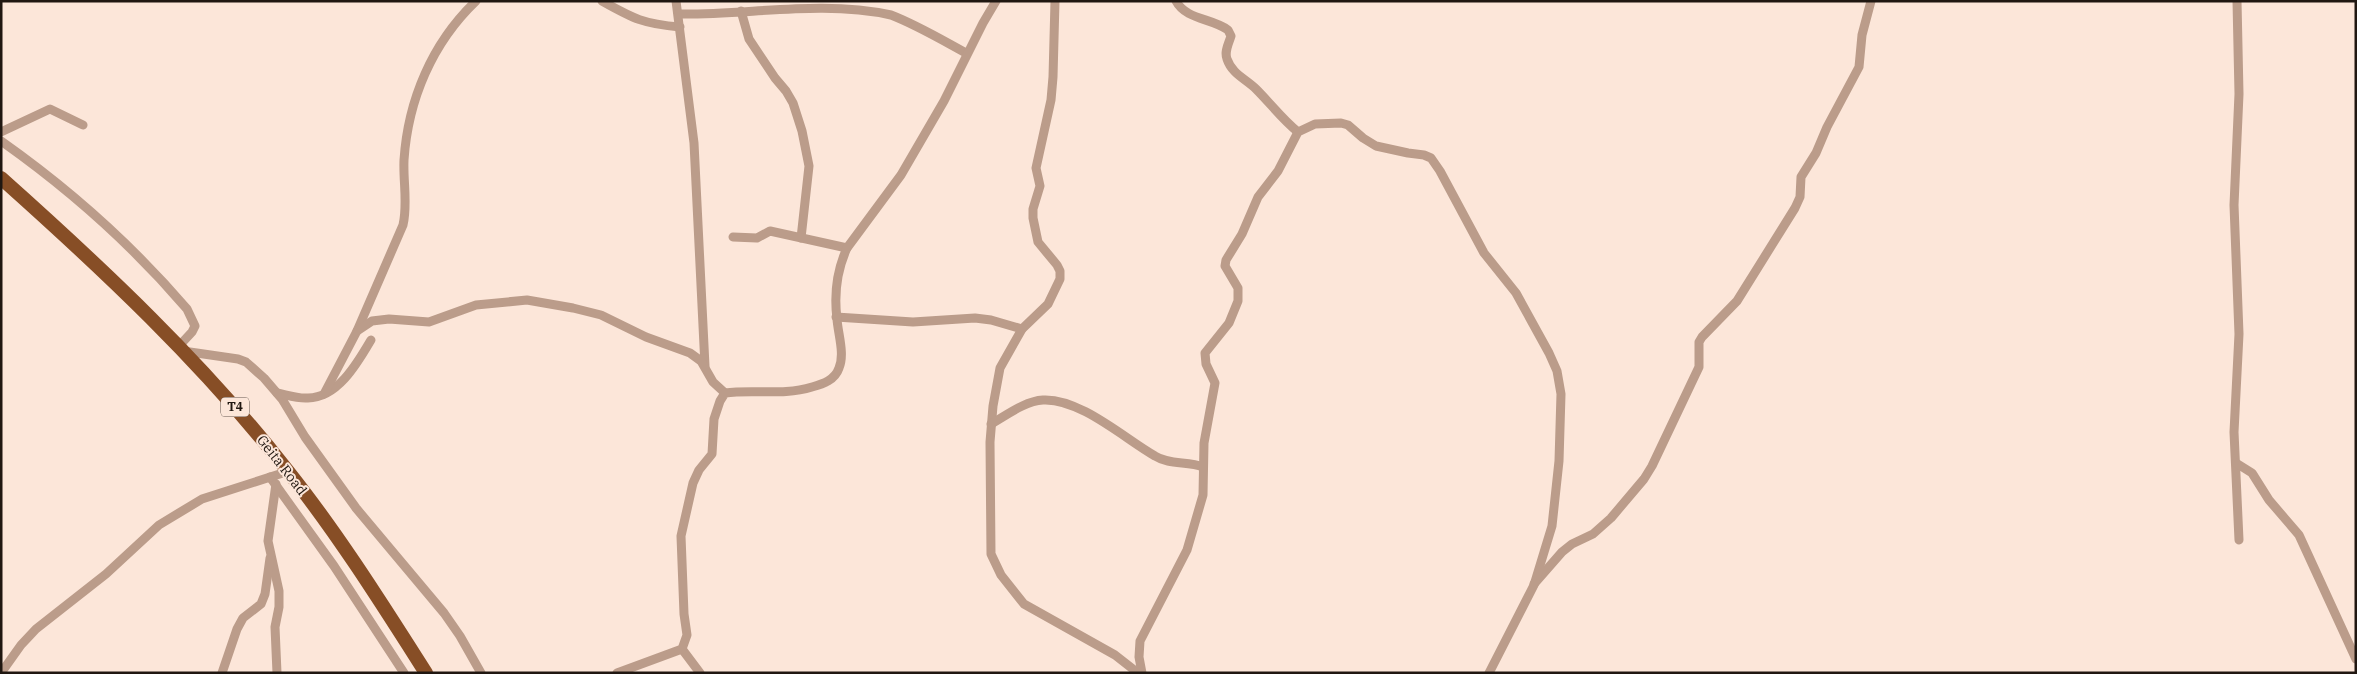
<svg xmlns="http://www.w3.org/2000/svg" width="2357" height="674" font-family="'IBM Plex Serif',serif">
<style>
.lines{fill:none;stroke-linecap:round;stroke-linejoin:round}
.minor{stroke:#bb9c8a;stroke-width:9}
.trunk{stroke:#874e26;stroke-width:14}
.labels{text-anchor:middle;stroke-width:4;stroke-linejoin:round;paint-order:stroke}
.shield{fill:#fce6d9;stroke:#62554d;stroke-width:1}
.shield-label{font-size:12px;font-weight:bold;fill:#201711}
.street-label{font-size:14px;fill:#201711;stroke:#fce6d9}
</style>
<rect width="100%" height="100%" fill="#fce6d9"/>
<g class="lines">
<g class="minor">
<path d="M 602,1 C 634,19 644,24 680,27"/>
<polyline points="676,1 694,143 705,366"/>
<polyline points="1055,1 1053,77 1051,100 1036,168 1040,186 1033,209 1033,218 1038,242 1057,265 1060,271 1060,279 1048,304 1022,329 1000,368 993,406 990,442 991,554 1001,575 1024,604 1115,655 1138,673"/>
<path d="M 1176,1 C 1186,20 1212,18 1228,30 L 1231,36 C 1229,43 1224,51 1227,59 C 1232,74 1246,79 1256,89 C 1271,104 1282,119 1298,132"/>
<polyline points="2237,1 2239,94 2234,205 2239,334 2234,432 2239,540"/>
<polyline points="741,11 749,39 775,78 786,91 793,103 802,131 809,166 801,238"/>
<path d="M 679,14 C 749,15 822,0 891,15 C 917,25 942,40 966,53"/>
<polyline points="1,132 50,109 83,125"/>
<path d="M 1,141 C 69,189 133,246 187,309 L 195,326 L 192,332 L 179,346"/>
<polyline points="733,237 757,238 770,231 847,248"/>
<polyline points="836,317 913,322 975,318 991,320 1022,329"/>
<path d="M 357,331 L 403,225 C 408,204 403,182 404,160 C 408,100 432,43 476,1"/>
<polyline points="183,351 238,359 246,362 264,378 282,399 305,437 356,508 444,613 460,636 481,673"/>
<path d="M 277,393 C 287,395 298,399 308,398 C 338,398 358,362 371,340"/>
<polyline points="324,394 357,331 372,321 389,319 429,322 476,305 527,300 573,308 601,315 646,337 690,353 701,361 713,382 725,393"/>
<path d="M 991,424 C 1007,415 1025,401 1043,400 C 1080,398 1125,439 1155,456 C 1169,465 1188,461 1203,467"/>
<polyline points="2236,463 2252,473 2269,500 2299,535 2356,659"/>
<polyline points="270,477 334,566 404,673"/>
<polyline points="276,484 268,541 279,591 279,607 275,627 277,673"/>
<polyline points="1534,584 1562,552 1572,544 1593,534 1611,518 1644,479 1652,466 1699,367 1699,342 1702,337 1737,301 1795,208 1800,197 1801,177 1816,153 1827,127 1859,67 1862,35 1871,1"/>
<polyline points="682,649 700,673"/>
<polyline points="1,673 21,645 36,629 106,574 159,525 202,499 289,471"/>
<polyline points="222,673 237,629 243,618 261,604 265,594 270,558"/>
<path d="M 617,673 L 682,649 L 687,635 L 684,614 L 681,536 L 693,483 L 699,470 L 712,454 L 714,419 L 720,401 L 725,393 C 754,389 783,396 812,387 C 823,384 835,380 839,368 C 845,354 838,334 837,319 C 834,295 837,270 847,248 L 901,175 L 944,101 L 983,23 L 996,1"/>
<polyline points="1142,673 1139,657 1140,641 1187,550 1203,495 1204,443 1215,383 1206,364 1205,353 1229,323 1238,301 1238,288 1225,266 1226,260 1242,234 1258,197 1278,171 1298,132 1315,124 1341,123 1348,125 1363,138 1376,146 1408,153 1424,155 1431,158 1440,171 1484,253 1516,293 1549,353 1557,371 1561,394 1559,461 1552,526 1534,585 1489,673"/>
</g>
<path class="trunk" d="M 1,178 C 103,269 202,362 287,470 C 338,534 382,604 426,673"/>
</g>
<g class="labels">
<rect class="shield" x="221" y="397.5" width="28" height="19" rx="4"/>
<g class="shield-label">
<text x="235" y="411">T4</text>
</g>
<g class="street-label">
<text transform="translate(282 465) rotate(52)" y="5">Geita Road</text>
</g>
</g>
<rect width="2357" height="674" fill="none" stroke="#201711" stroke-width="5"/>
</svg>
